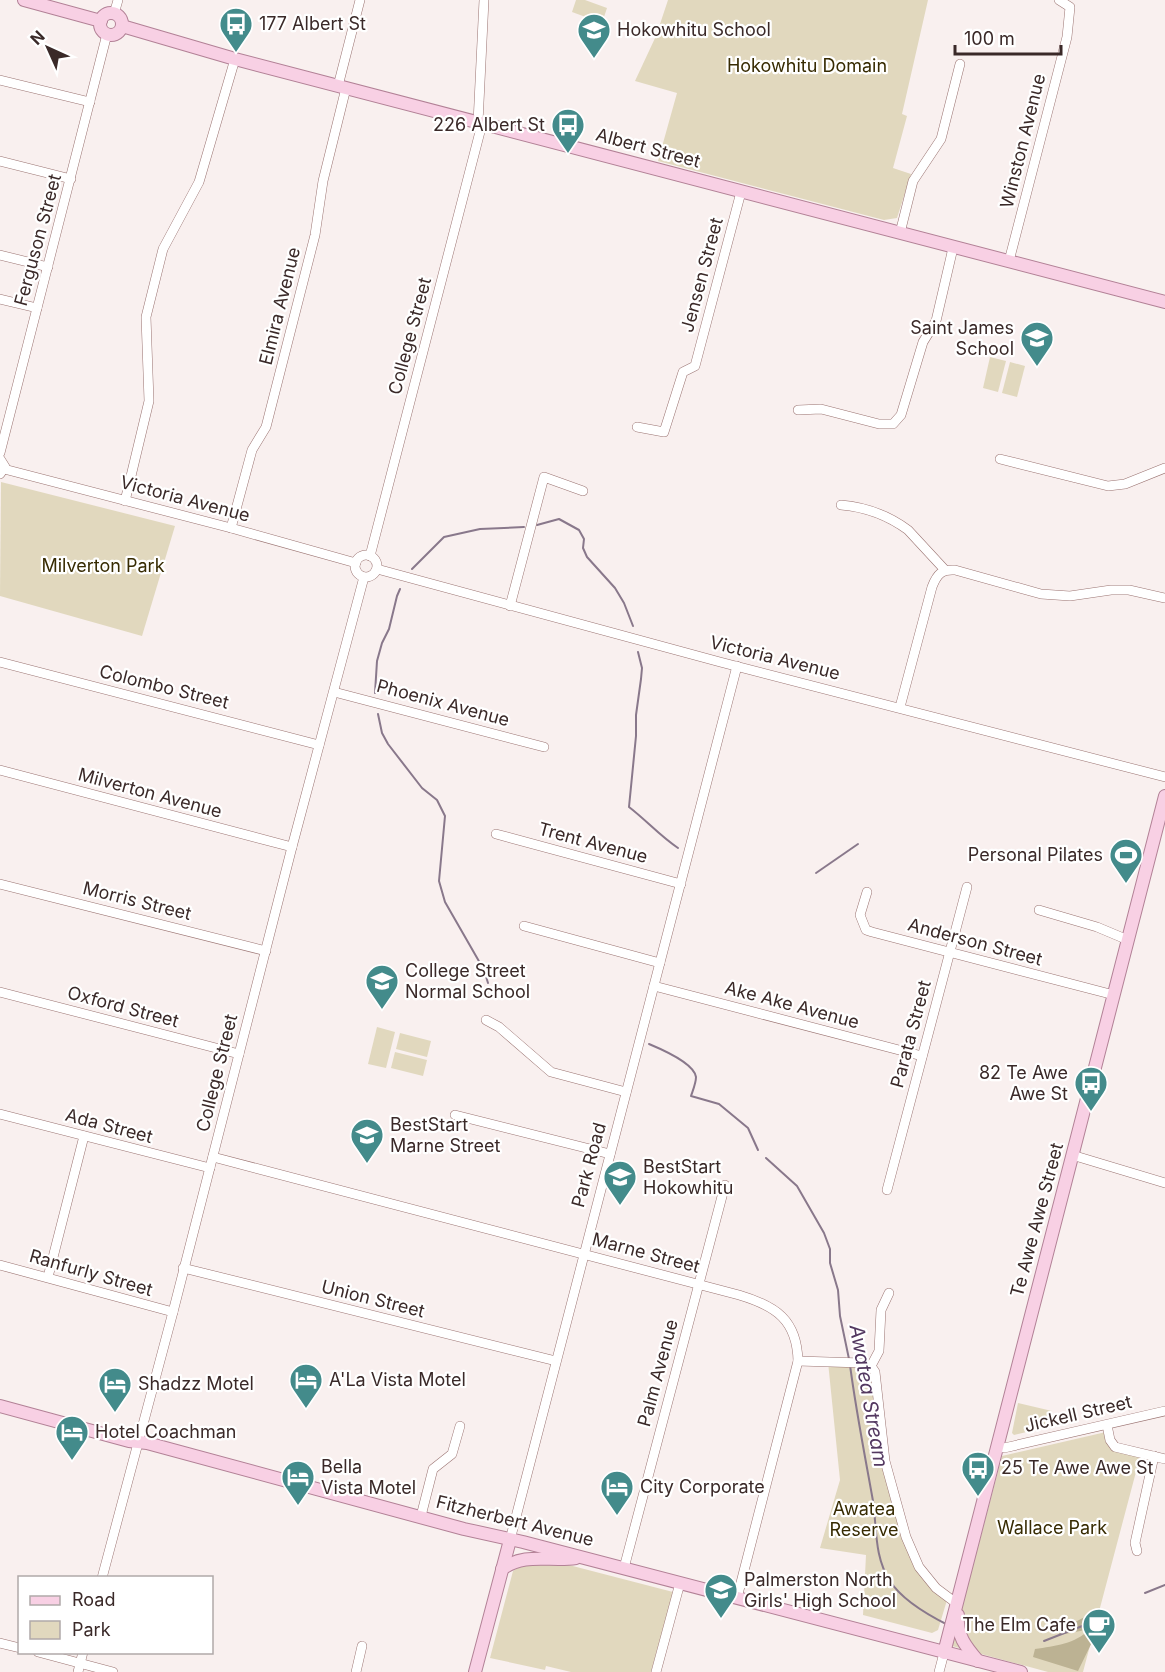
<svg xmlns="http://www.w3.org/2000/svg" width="1165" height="1672" font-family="Inter,sans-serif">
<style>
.green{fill:#e1d8be}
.forest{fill:#bcb293}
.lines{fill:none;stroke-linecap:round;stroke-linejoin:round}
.stream{stroke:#89788b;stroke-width:2}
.minor-casing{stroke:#9b7472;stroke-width:10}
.major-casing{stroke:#b28196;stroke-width:14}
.minor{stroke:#fff;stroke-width:9}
.major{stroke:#f8d0e4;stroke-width:12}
.labels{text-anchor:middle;stroke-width:4.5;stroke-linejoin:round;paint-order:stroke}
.poi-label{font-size:18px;fill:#3a2928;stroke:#fff;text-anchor:start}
.park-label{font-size:18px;fill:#372b02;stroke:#fff}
.street-label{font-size:18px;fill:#3a2928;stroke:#fff}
.water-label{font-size:20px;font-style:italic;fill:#533860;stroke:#fff}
</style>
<rect width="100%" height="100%" fill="#f9f0ef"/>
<g class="green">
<polygon points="576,0 585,0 607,8 602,23 572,12"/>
<polygon points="668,0 928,0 902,114 907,116 893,168 911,174 897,218 884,220 658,161 677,93 635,81 656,36"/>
<polygon points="990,357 1006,361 998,392 983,388"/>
<polygon points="1010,362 1025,366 1017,397 1002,393"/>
<polygon points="1,482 175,526 142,636 0,596"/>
<polygon points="377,1027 395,1032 386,1068 368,1064"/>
<polygon points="400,1033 431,1041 427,1057 396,1049"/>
<polygon points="395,1052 427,1060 423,1076 391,1068"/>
<polygon points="828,1362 871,1366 885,1461 919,1567 947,1600 938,1630 932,1633 863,1615 866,1555 820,1548 840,1480"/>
<polygon points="1018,1403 1052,1411 1048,1427 1014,1435 1012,1433"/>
<polygon points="1106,1432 1112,1444 1141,1453 1083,1672 1048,1672 952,1646 1002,1456"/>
<polygon points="540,1563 565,1564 673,1592 651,1672 571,1672 546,1666 545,1670 490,1658 513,1571 519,1567"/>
</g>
<path class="forest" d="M 1100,1609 L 1096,1634 L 1078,1671 L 1033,1657 L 1035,1649 C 1055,1646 1075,1644 1090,1629 L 1060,1635 L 1058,1631 Z"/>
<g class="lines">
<g class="stream">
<polyline points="537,525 559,519 579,530 584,539 583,548 587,557 615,588 624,603 633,626"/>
<polyline points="412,569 444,537 480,529 524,527"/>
<path d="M 638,652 L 642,668 L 641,679 L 636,715 L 636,736 L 629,807 C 646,820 660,836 678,848"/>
<polyline points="375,693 377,661 382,643 389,629 397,596 400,589"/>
<polyline points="378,714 382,733 388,744 422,788 437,800 445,816 439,881 445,902 484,970 488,983"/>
<polyline points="816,873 858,844"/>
<path d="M 649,1044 C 661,1049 694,1063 696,1077 C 696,1083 693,1090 691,1096 L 719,1104 L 748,1128 L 758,1150"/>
<polyline points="766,1158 797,1186 824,1233 830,1249 830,1263 838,1290 840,1316 849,1359"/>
<path d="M 850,1365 C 856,1411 865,1456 873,1501 C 877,1528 874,1557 890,1581 C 902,1600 928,1615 948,1625"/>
<polyline points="1145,1593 1165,1585"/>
<polyline points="1044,1641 1095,1621"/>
</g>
<defs>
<g id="minor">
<polyline points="114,14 118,0"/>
<polyline points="0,80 90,102"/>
<polyline points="338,86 360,0"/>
<polyline points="478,123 484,0"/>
<polyline points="0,161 71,179"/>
<polyline points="900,233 913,181 941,139 960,64"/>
<polyline points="0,255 48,267"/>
<polyline points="1009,261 1067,37 1070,7 1059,0"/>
<polyline points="0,299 37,308"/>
<polyline points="798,410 821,409 879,424 893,424 901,415 923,342 936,321 953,248"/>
<polyline points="637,427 664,432 683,372 695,366 741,192"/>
<polyline points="0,453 107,34"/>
<polyline points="0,459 5,467 0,474"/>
<polyline points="1000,459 1108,486 1125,484 1165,468"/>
<polyline points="4,469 231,528 356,563"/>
<polyline points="125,501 149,401 146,317 163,249 199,182 235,59"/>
<path d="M 841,505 C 865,507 889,516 908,530 L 945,570"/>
<polyline points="231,528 252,450 266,427 315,235 323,181 346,88"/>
<circle cx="366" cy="566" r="11"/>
<polyline points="370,556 482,124"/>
<polyline points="377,569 720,662 1165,777"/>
<polyline points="510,606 544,477 583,491"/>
<polyline points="0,662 319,745"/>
<polyline points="334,692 544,747"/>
<path d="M 900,707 L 932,587 C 937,574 942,569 955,570 L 1041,594 L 1070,596 L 1111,590 L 1129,590 L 1165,598"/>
<polyline points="0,770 292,847"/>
<polyline points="496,834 681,884"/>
<polyline points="0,884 266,951"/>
<polyline points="867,892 860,915 866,930 872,932 1114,995"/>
<polyline points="1039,910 1097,927 1128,940"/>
<polyline points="524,926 660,963"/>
<polyline points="654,986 922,1056"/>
<polyline points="0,992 239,1054"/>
<polyline points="486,1020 499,1027 551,1072 626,1092"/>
<polyline points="0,1114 210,1168"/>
<polyline points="455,1115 610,1154"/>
<polyline points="1072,1155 1165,1183"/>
<path d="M 213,1157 L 739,1295 C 776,1306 797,1320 798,1361 L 737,1598"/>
<polyline points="887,1190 967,887"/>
<polyline points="0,1265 173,1312"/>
<polyline points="183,1268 556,1361"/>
<polyline points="48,1277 84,1136"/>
<polyline points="798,1361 862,1363 871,1366 875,1372 885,1461 906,1537 919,1567 936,1588 956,1603"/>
<polyline points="871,1366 879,1351 881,1310 889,1293"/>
<polyline points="1107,1425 1110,1440 1115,1447 1165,1459"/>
<polyline points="998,1446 1004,1448 1165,1411"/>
<polyline points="421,1516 433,1469 452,1454 460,1426"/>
<polyline points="510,1540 737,666"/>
<polyline points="1137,1551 1135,1543 1154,1456"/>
<polyline points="624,1568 725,1185"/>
<polyline points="102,1578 173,1312 292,847 364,577"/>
<polyline points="0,1643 20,1648"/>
<polyline points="38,1652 113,1672"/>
<polyline points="78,1672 83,1652"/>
<polyline points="356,1672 362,1646"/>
<polyline points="656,1672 680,1583"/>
<polyline points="939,1672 944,1653"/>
</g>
<g id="major">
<polyline points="24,0 101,21"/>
<circle cx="111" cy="24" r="11"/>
<polyline points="122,26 235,59 1165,302"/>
<polyline points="0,1406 129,1441 147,1443 464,1529 523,1542 1021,1672"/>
<path d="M 502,1569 C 525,1552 550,1562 576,1558"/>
<path d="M 958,1615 C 956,1635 966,1647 978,1661"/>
<polyline points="944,1653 1165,796"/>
<polyline points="475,1672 510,1540"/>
</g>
</defs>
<use href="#minor" class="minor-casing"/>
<use href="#major" class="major-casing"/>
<use href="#minor" class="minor"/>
<use href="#major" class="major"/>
</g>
<defs>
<symbol id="bus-pin" viewBox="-11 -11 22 30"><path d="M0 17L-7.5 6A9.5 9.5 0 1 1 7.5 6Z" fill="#438b8b" stroke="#fff"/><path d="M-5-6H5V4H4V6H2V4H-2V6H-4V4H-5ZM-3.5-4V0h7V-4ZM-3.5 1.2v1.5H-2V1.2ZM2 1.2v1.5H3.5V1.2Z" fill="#fff"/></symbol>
<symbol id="school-pin" viewBox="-11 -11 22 30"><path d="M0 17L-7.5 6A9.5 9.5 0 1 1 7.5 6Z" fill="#438b8b" stroke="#fff"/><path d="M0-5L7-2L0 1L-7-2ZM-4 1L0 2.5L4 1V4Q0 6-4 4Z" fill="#fff"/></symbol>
<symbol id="stadium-pin" viewBox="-11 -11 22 30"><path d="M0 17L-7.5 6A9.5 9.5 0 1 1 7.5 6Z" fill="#438b8b" stroke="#fff"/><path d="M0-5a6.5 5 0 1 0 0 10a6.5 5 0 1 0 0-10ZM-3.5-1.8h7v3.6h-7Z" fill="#fff"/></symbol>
<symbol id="hotel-pin" viewBox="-11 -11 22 30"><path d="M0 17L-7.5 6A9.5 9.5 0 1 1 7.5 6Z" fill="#438b8b" stroke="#fff"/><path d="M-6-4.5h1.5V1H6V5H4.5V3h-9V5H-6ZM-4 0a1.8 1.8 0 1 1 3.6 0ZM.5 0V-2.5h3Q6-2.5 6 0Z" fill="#fff"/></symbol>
<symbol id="cafe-pin" viewBox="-11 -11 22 30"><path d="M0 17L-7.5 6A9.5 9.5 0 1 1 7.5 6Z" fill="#438b8b" stroke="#fff"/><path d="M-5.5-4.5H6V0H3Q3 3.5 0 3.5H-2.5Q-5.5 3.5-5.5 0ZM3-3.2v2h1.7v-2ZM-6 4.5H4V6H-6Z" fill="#fff"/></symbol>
</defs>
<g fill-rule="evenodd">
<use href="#bus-pin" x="217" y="5" width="38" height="52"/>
<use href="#school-pin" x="575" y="11" width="38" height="52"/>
<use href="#bus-pin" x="549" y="106" width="38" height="52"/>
<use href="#school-pin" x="1018" y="319" width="38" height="52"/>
<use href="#stadium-pin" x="1107" y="836" width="38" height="52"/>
<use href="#school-pin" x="363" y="962" width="38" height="52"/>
<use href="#bus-pin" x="1072" y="1064" width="38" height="52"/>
<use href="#school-pin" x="348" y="1116" width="38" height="52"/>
<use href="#school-pin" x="601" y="1158" width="38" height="52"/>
<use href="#hotel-pin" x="287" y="1361" width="38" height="52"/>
<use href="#hotel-pin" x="96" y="1365" width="38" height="52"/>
<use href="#hotel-pin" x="53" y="1413" width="38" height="52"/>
<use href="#bus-pin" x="959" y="1449" width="38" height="52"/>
<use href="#hotel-pin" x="279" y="1458" width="38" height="52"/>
<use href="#hotel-pin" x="598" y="1468" width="38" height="52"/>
<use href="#school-pin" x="702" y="1571" width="38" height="52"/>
<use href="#cafe-pin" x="1080" y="1606" width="38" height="52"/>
</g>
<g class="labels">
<g class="poi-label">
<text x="259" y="30">177 Albert St</text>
<text x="617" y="36">Hokowhitu School</text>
<text x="545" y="131" text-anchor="end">226 Albert St</text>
<text x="1014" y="334" text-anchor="end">Saint James<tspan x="1014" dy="21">School</tspan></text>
<text x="1103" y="861" text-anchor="end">Personal Pilates</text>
<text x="405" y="977">College Street<tspan x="405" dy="21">Normal School</tspan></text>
<text x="1068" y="1079" text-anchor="end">82 Te Awe<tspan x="1068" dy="21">Awe St</tspan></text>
<text x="390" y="1131">BestStart<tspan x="390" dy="21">Marne Street</tspan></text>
<text x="643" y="1173">BestStart<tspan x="643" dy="21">Hokowhitu</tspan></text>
<text x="329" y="1386">A'La Vista Motel</text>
<text x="138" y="1390">Shadzz Motel</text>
<text x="95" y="1438">Hotel Coachman</text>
<text x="321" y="1473">Bella<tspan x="321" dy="21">Vista Motel</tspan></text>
<text x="1001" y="1474">25 Te Awe Awe St</text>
<text x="640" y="1493">City Corporate</text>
<text x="744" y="1586">Palmerston North<tspan x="744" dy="21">Girls' High School</tspan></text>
<text x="1076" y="1631" text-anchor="end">The Elm Cafe</text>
</g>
<g class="park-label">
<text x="807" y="72">Hokowhitu Domain</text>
<text x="103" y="572">Milverton Park</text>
<text x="864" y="1515">Awatea<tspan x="864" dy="21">Reserve</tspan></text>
<text x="1052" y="1534">Wallace Park</text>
</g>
<g class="street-label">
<text transform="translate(1023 141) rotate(-76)" y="6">Winston Avenue</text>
<text transform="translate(648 148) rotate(15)" y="6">Albert Street</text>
<text transform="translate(38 240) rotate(-75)" y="6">Ferguson Street</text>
<text transform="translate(702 275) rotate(-75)" y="6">Jensen Street</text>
<text transform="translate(280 306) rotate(-76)" y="6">Elmira Avenue</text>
<text transform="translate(410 336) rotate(-75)" y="6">College Street</text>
<text transform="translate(185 499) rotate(15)" y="6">Victoria Avenue</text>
<text transform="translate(775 658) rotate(14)" y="6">Victoria Avenue</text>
<text transform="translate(164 687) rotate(14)" y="6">Colombo Street</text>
<text transform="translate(443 703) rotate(15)" y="6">Phoenix Avenue</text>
<text transform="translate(150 793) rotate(15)" y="6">Milverton Avenue</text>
<text transform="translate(593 843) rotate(15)" y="6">Trent Avenue</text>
<text transform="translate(137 901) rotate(14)" y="6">Morris Street</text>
<text transform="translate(975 942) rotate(15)" y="6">Anderson Street</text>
<text transform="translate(792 1005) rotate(15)" y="6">Ake Ake Avenue</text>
<text transform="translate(123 1007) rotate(15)" y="6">Oxford Street</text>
<text transform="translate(911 1034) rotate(-75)" y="6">Parata Street</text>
<text transform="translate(217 1073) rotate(-76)" y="6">College Street</text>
<text transform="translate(109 1126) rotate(15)" y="6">Ada Street</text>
<text transform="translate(589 1165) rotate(-75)" y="6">Park Road</text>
<text transform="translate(1037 1220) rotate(-75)" y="6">Te Awe Awe Street</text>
<text transform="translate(646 1253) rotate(15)" y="6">Marne Street</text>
<text transform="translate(91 1273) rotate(16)" y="6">Ranfurly Street</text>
<text transform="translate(373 1299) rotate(14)" y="6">Union Street</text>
<text transform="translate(658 1373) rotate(-75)" y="6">Palm Avenue</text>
<text transform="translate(1078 1414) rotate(-13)" y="6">Jickell Street</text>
<text transform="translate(515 1521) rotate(14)" y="6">Fitzherbert Avenue</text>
</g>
<g class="water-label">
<text transform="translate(869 1396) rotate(80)" y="7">Awatea Stream</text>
</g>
</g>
<rect x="18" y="1576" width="195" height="78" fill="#ffffff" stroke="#b0a9a9" stroke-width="1.5"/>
<rect x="30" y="1596" width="30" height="9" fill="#f8d0e4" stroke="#b0a9a9" stroke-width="1.5"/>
<text x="72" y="1606" font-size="18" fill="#3a2928">Road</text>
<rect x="30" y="1621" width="30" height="18" fill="#e1d8be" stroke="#b0a9a9" stroke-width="1.5"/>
<text x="72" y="1636" font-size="18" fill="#3a2928">Park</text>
<g transform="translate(48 48) rotate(315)" stroke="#ffffff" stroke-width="4.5" paint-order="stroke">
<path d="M0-4.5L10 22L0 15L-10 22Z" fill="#3a2928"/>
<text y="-9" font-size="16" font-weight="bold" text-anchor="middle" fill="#3a2928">N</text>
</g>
<path d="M955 45v9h106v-9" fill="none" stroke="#3a2928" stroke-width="3"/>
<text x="964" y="45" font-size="18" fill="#3a2928" stroke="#ffffff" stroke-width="4.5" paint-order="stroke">100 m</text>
</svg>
